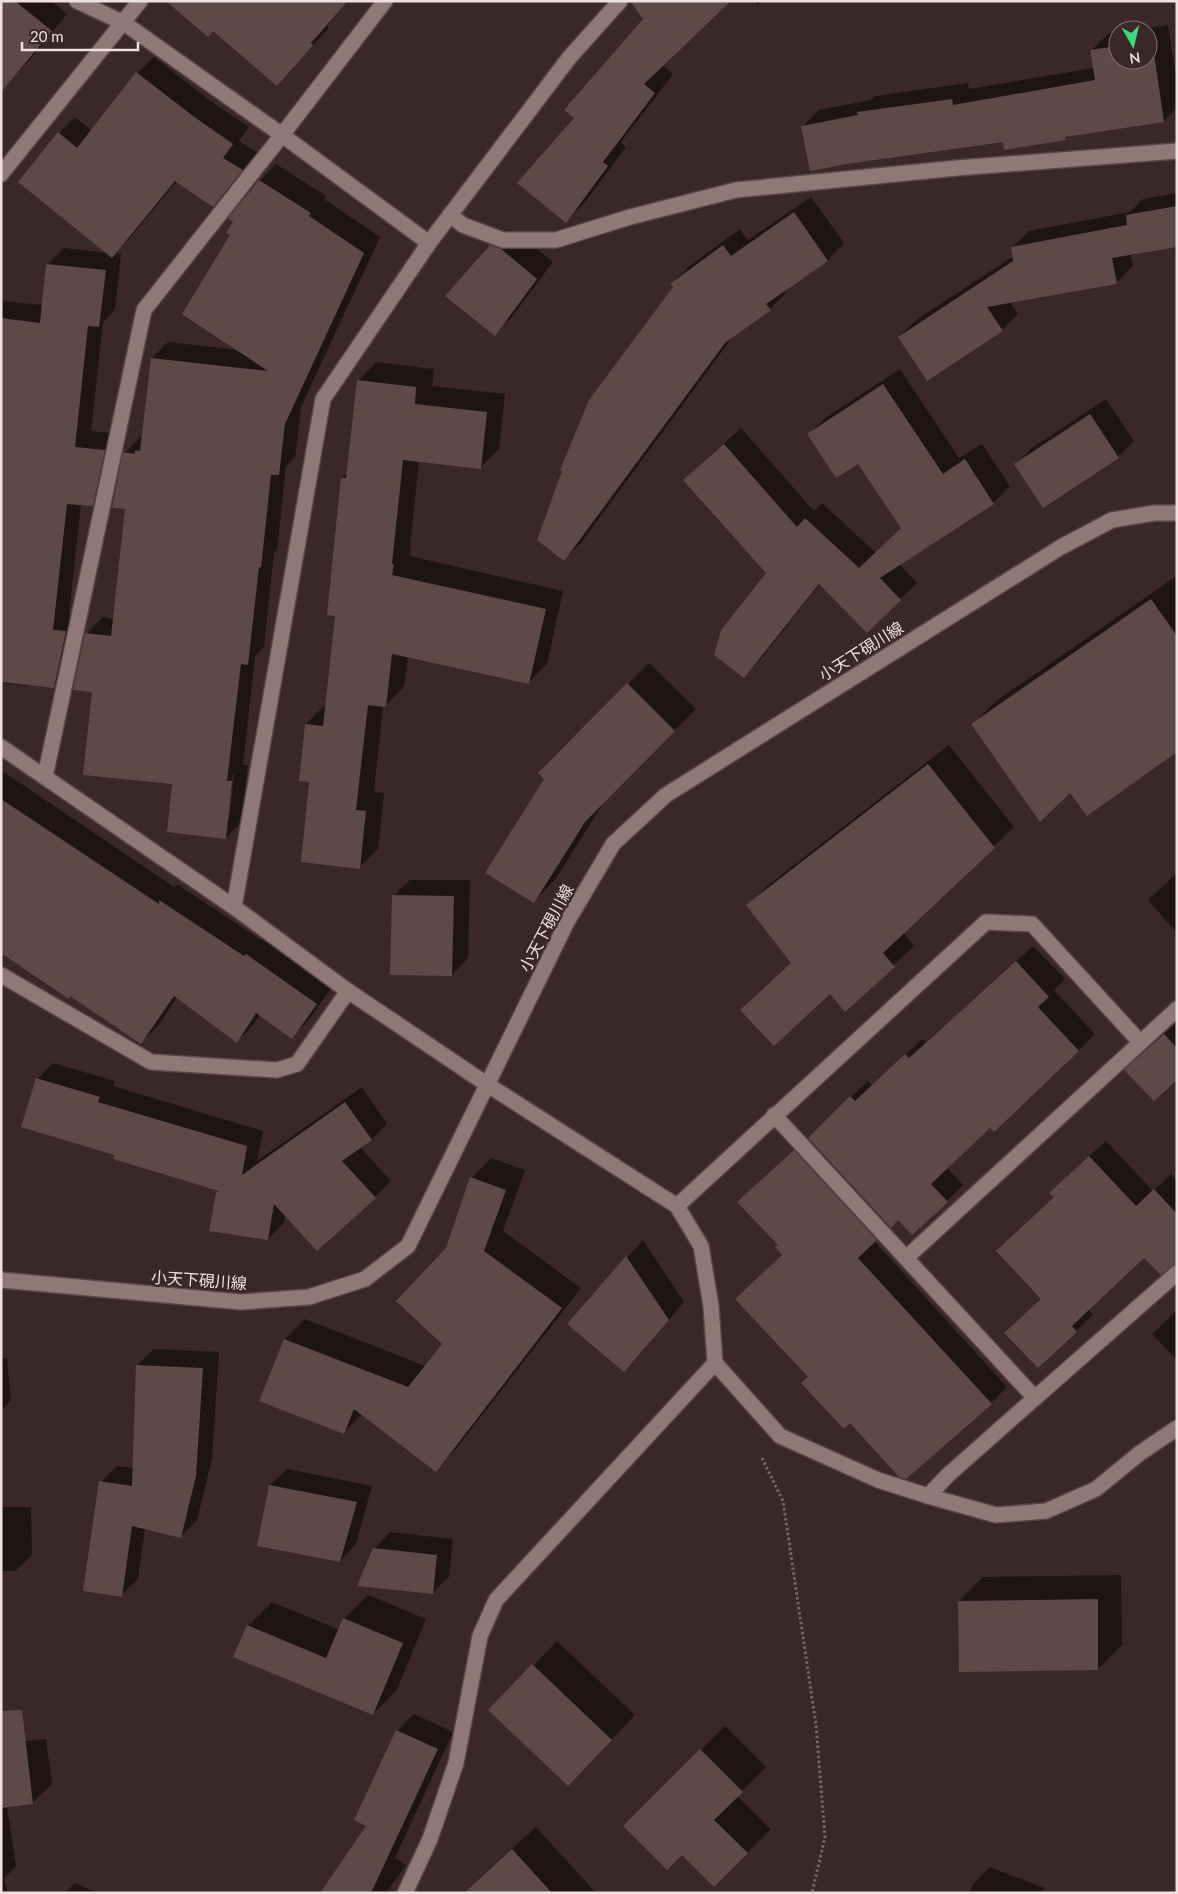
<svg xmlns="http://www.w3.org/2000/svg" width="1178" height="1894" font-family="Lato,'Noto Sans JP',sans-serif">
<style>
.shadow{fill:#0007;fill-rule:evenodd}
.building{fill:#5e4949}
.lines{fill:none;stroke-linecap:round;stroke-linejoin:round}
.street-casing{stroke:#564646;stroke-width:18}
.secondary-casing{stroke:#564646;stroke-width:18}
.path{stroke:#786766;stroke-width:3;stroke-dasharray:2.5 2.5;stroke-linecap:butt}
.street{stroke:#8f7878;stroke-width:15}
.secondary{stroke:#8f7878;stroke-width:15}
.labels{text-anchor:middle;stroke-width:4.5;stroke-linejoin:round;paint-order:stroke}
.street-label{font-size:16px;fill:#eee1e0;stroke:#3a2727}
</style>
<rect width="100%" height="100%" fill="#3a2727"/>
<g class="shadow">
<polygon points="1,1 52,1 67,14 28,62 11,78"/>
<polygon points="168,1 348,1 327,26 329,28 276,84 214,30"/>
<polygon points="755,1 763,1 757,5"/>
<polygon points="644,19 662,65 673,74 621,142 626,147 585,202 566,221 576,118"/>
<polygon points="1168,25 1177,83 1177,108 1164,121 1069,136 1065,139 1004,140 803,126 819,110 871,100 875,96 968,83 969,89 1094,68 1092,50 1108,34 1118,32 1118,60 1148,60 1148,30 1133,30"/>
<polygon points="154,57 209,100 249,127 239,141 258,153 229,189 213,206 177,181 128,240 115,253 121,254 115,310 103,322 91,431 120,434 109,488 92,505 81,504 69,614 82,615 70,670 54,686 29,684 27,686 1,683 1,301 43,305 47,265 64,248 108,253 59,133 75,117 92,131 137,73"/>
<path d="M 276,164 L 326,196 L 324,199 L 380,237 L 301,407 L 295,458 L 286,466 L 277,550 L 274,553 L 264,647 L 255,656 L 243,765 L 248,765 L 242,821 L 226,838 L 173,783 L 93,690 L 86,634 L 103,617 L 114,619 L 126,508 L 125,453 L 141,436 L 143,437 L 152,358 L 168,342 L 239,350 L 231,235 L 260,181 ZM 232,775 L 234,775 L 229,821 L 227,821 Z"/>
<polygon points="1177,193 1177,245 1130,253 1133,266 1116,283 1010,302 1018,314 1002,330 899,337 916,320 1014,256 1012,248 1029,231 1130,212 1143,199"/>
<polygon points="811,197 844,243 828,260 784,290 786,293 770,309 734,335 581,543 564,559 674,287 672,284 688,267 740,229 748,240"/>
<polygon points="508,230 518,233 553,262 511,318 495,334 491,246"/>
<polygon points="376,362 434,369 432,386 505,394 499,449 481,467 419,461 410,546 411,546 410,556 563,591 547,664 528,683 408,656 404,687 386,705 383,705 374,792 384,793 378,849 360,867 311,781 306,724 324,706 327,706 337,615 342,478 348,472 358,381"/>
<polygon points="900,369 959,458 982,444 1010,486 993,503 899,564 917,583 867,631 820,584 760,660 743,677 767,573 684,480 741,428 814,511 822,503 876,553 902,528 859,462 809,434 825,418"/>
<polygon points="1106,399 1134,441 1118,457 1015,465 1032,448"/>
<polygon points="1175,577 1177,579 1177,750 1070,791 973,724 996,701"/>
<polygon points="649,663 696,709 606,799 555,880 534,901 546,779 539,773"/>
<polygon points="949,745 1014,827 903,932 914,946 845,1010 830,992 792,962 748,906 767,886"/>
<polygon points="1,770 174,887 177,884 261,940 263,938 332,987 308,1021 292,1037 260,1015 253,1025 237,1042 177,997 158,1026 141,1042 1,943"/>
<polygon points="1177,873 1177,933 1148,900"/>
<polygon points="410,880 470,880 468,958 452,975 393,896"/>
<polygon points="1033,946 1065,979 1054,990 1095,1034 1078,1051 990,1126 947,1167 963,1185 947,1201 899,1219 874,1241 1007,1387 991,1403 809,1377 783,1254 755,1186 811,1135 868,1081 872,1086 922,1039 926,1042"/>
<polygon points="1177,1022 1177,1079 1142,1054"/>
<polygon points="53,1063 115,1081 113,1086 263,1131 257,1161 362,1087 387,1124 371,1140 360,1147 391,1181 375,1197 285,1214 284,1223 268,1239 221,1190 116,1154 37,1079"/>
<polygon points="1106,1141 1153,1191 1171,1174 1177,1180 1177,1233 1144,1256 1088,1309 1093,1315 1038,1367 1042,1298 1055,1197 1067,1176"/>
<polygon points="491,1158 525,1170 503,1231 581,1288 455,1450 436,1470 362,1414 343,1433 285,1339 305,1319 425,1366 443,1343 447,1248 472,1178"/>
<polygon points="643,1240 684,1302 640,1354 624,1370 568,1323"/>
<polygon points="1177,1310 1177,1360 1152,1334"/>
<polygon points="154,1349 219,1352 212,1459 197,1520 180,1537 145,1528 138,1579 121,1595 101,1482 117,1466 134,1468 137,1365"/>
<polygon points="7,1358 11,1400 1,1411 1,1359"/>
<polygon points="287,1469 372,1486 356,1544 340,1561 270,1485"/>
<polygon points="1,1498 2,1507 31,1507 32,1555 15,1571 1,1571"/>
<polygon points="390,1532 453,1539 449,1577 432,1593 374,1549"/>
<polygon points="1121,1575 1122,1645 1098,1669 959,1601 983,1577"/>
<polygon points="368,1595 426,1619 397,1690 373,1714 248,1626 272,1602 340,1630 344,1619"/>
<polygon points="557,1641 635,1715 592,1760 490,1710"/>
<polygon points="414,1714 453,1732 395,1858 406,1865 386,1893 321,1893 368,1825 397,1731"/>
<polygon points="725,1726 766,1767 737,1796 771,1829 714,1885 682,1853 625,1826"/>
<polygon points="46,1739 52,1784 32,1803 7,1806 16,1866 4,1878 8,1893 1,1893 1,1744"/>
<polygon points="536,1827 596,1893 465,1893 485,1873"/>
<polygon points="990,1867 1044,1888 1042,1893 970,1893 973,1884"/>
<polygon points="75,1883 98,1893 65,1893"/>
</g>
<g class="building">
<polygon points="1,1 15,1 52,31 1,92"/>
<polygon points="166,1 348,1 311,43 313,45 277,86 213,31 208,37"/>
<polygon points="630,1 731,1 644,84 655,93 603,162 608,166 566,223 517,183 574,118 564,110 643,19"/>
<polygon points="1152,40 1164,122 1065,137 1066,140 1004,150 1003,142 847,164 810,171 801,126 858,115 857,112 952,99 953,105 1095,80 1090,50 1118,46 1118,60 1148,60 1148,41"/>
<polygon points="136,72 193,116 233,144 223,158 243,170 213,207 175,181 112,258 18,182 58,132 77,148"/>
<polygon points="259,180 311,213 309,216 364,253 285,424 279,475 271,475 261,568 259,567 248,665 241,664 227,781 232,781 226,839 167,832 172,784 83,775 92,692 73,690 85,633 111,636 125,509 112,508 123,452 135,454 135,450 140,451 151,358 268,371 182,314 230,235 226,233 233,222 228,218"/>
<polygon points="1177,206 1177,247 1112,258 1117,284 987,307 1003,331 927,381 898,337 1013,261 1011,247 1127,225 1126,215"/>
<polygon points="794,212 828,261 766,304 771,310 725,343 564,561 537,540 562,471 560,470 589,400 673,287 670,284 723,245 731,256"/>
<polygon points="490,245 501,249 537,279 495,336 445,296"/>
<polygon points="46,264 106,270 99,327 88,326 75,447 105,450 93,506 67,504 53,630 66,631 54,688 1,682 1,318 40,323"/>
<polygon points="357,380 416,387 415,404 487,412 481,469 403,460 392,564 394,564 392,575 546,609 529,684 392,654 386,707 368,705 356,810 366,811 360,869 301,862 309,782 299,781 305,724 323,726 335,616 327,615 335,535 341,478 346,478"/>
<polygon points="883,384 943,474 965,459 994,504 880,578 901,600 867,633 819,584 744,678 714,655 721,630 766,573 683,480 724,444 797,527 805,518 859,568 901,528 858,464 836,478 807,434"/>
<polygon points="1090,414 1119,458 1043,508 1014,464"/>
<polygon points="1151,599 1177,636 1177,752 1087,816 1070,793 1040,822 971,724"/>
<polygon points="627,683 675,731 585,822 534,903 485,873 544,779 538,773"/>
<polygon points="928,764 995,848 883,953 895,967 845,1012 830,994 774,1046 740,1010 791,963 746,905"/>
<polygon points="1,799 159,904 159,900 244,956 246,954 317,1004 292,1039 256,1013 237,1043 174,996 141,1044 70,996 69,999 1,953"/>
<polygon points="392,895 454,896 452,976 390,975"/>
<polygon points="1016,961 1049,997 1038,1007 1079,1051 994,1132 990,1128 931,1184 948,1202 912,1235 898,1220 891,1228 808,1138 850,1096 855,1101 905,1054 909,1058"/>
<polygon points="1164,1034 1177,1048 1177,1080 1154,1101 1124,1070"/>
<polygon points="36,1078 100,1097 98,1102 247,1146 242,1175 345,1102 372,1140 342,1161 376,1198 317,1251 274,1204 268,1240 209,1231 216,1193 219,1191 113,1159 114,1155 21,1127"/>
<polygon points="794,1150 877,1240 858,1258 992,1404 906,1479 899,1477 850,1423 844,1429 801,1383 808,1377 735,1299 782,1255 775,1247 778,1245 737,1202"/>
<polygon points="1089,1156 1136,1206 1154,1189 1177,1214 1177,1264 1171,1266 1161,1275 1144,1258 1072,1326 1077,1332 1038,1368 1004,1333 1041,1299 996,1251 1054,1197 1049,1193"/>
<polygon points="470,1177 506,1190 484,1251 562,1308 436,1472 354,1409 344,1434 259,1401 284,1339 408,1387 442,1344 396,1301 446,1248"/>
<polygon points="626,1256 669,1320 624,1372 567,1324"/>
<polygon points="136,1365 203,1368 196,1476 181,1538 132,1526 122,1597 83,1591 99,1481 132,1486"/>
<polygon points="269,1485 357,1502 340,1562 257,1546"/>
<polygon points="373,1548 437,1555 433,1594 357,1586"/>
<polygon points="1098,1599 1098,1670 959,1672 958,1601"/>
<polygon points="343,1618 403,1643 373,1715 233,1657 247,1625 326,1658"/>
<polygon points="532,1664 612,1740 568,1786 488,1710"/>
<polygon points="22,1710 33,1804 1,1808 1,1711"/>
<polygon points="396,1730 438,1749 371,1893 320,1893 366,1826 354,1820"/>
<polygon points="700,1749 743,1792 714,1820 748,1853 714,1887 682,1855 667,1870 623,1826"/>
<polygon points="512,1849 552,1893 464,1893"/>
</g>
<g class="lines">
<defs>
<g id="street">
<polyline points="77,1 124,23 282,135 429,243"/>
<polyline points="1,174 140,1"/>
<polyline points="450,215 463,225 503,240 556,240 630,217 736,190 957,168 1177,151"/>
<polyline points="1,747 234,907 348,991 488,1085 677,1206 701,1246 711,1306 715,1363 780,1436 878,1480 928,1496 996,1515 1046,1511 1096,1489 1140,1453 1177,1428"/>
<polyline points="45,777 144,310 282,135 385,1"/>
<polyline points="234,907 323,399 429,243 569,58 620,1"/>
<polyline points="1,975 151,1062 277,1070 297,1064 348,991"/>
<polyline points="774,1115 1035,1398 948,1475 928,1496"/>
<polyline points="677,1206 986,922 1032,924 1140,1042"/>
<polyline points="906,1258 1177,1009"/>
<polyline points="1035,1398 1177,1273"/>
<polyline points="405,1893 430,1839 456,1763 480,1636 496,1600 715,1363"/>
</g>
<polyline id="secondary" points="1,1280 241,1302 309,1297 365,1279 408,1246 567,922 613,844 666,795 1061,547 1112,520 1154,513 1177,513"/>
</defs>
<use href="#street" class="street-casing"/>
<use href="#secondary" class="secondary-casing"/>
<polyline class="path" points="762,1458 783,1501 816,1725 825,1837 812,1893"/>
<use href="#street" class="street"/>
<use href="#secondary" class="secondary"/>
</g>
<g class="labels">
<g class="street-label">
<text transform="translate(861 651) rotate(-32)" y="6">小天下硯川線</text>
<text transform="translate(546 928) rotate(-62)" y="6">小天下硯川線</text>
<text transform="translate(199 1280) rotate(4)" y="6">小天下硯川線</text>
</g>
</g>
<rect width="1178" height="1894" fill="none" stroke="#eee1e0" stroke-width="5"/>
<g transform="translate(1133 45) rotate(172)"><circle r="24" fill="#3a2727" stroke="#827171"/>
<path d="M0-4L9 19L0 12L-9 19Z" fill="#3ed77d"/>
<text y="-8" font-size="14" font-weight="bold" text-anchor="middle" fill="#eee1e0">N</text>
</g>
<path d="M22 42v8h116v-8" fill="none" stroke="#eee1e0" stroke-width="2.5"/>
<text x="30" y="42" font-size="15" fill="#eee1e0" stroke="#3a2727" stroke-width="4" paint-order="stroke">20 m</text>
</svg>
